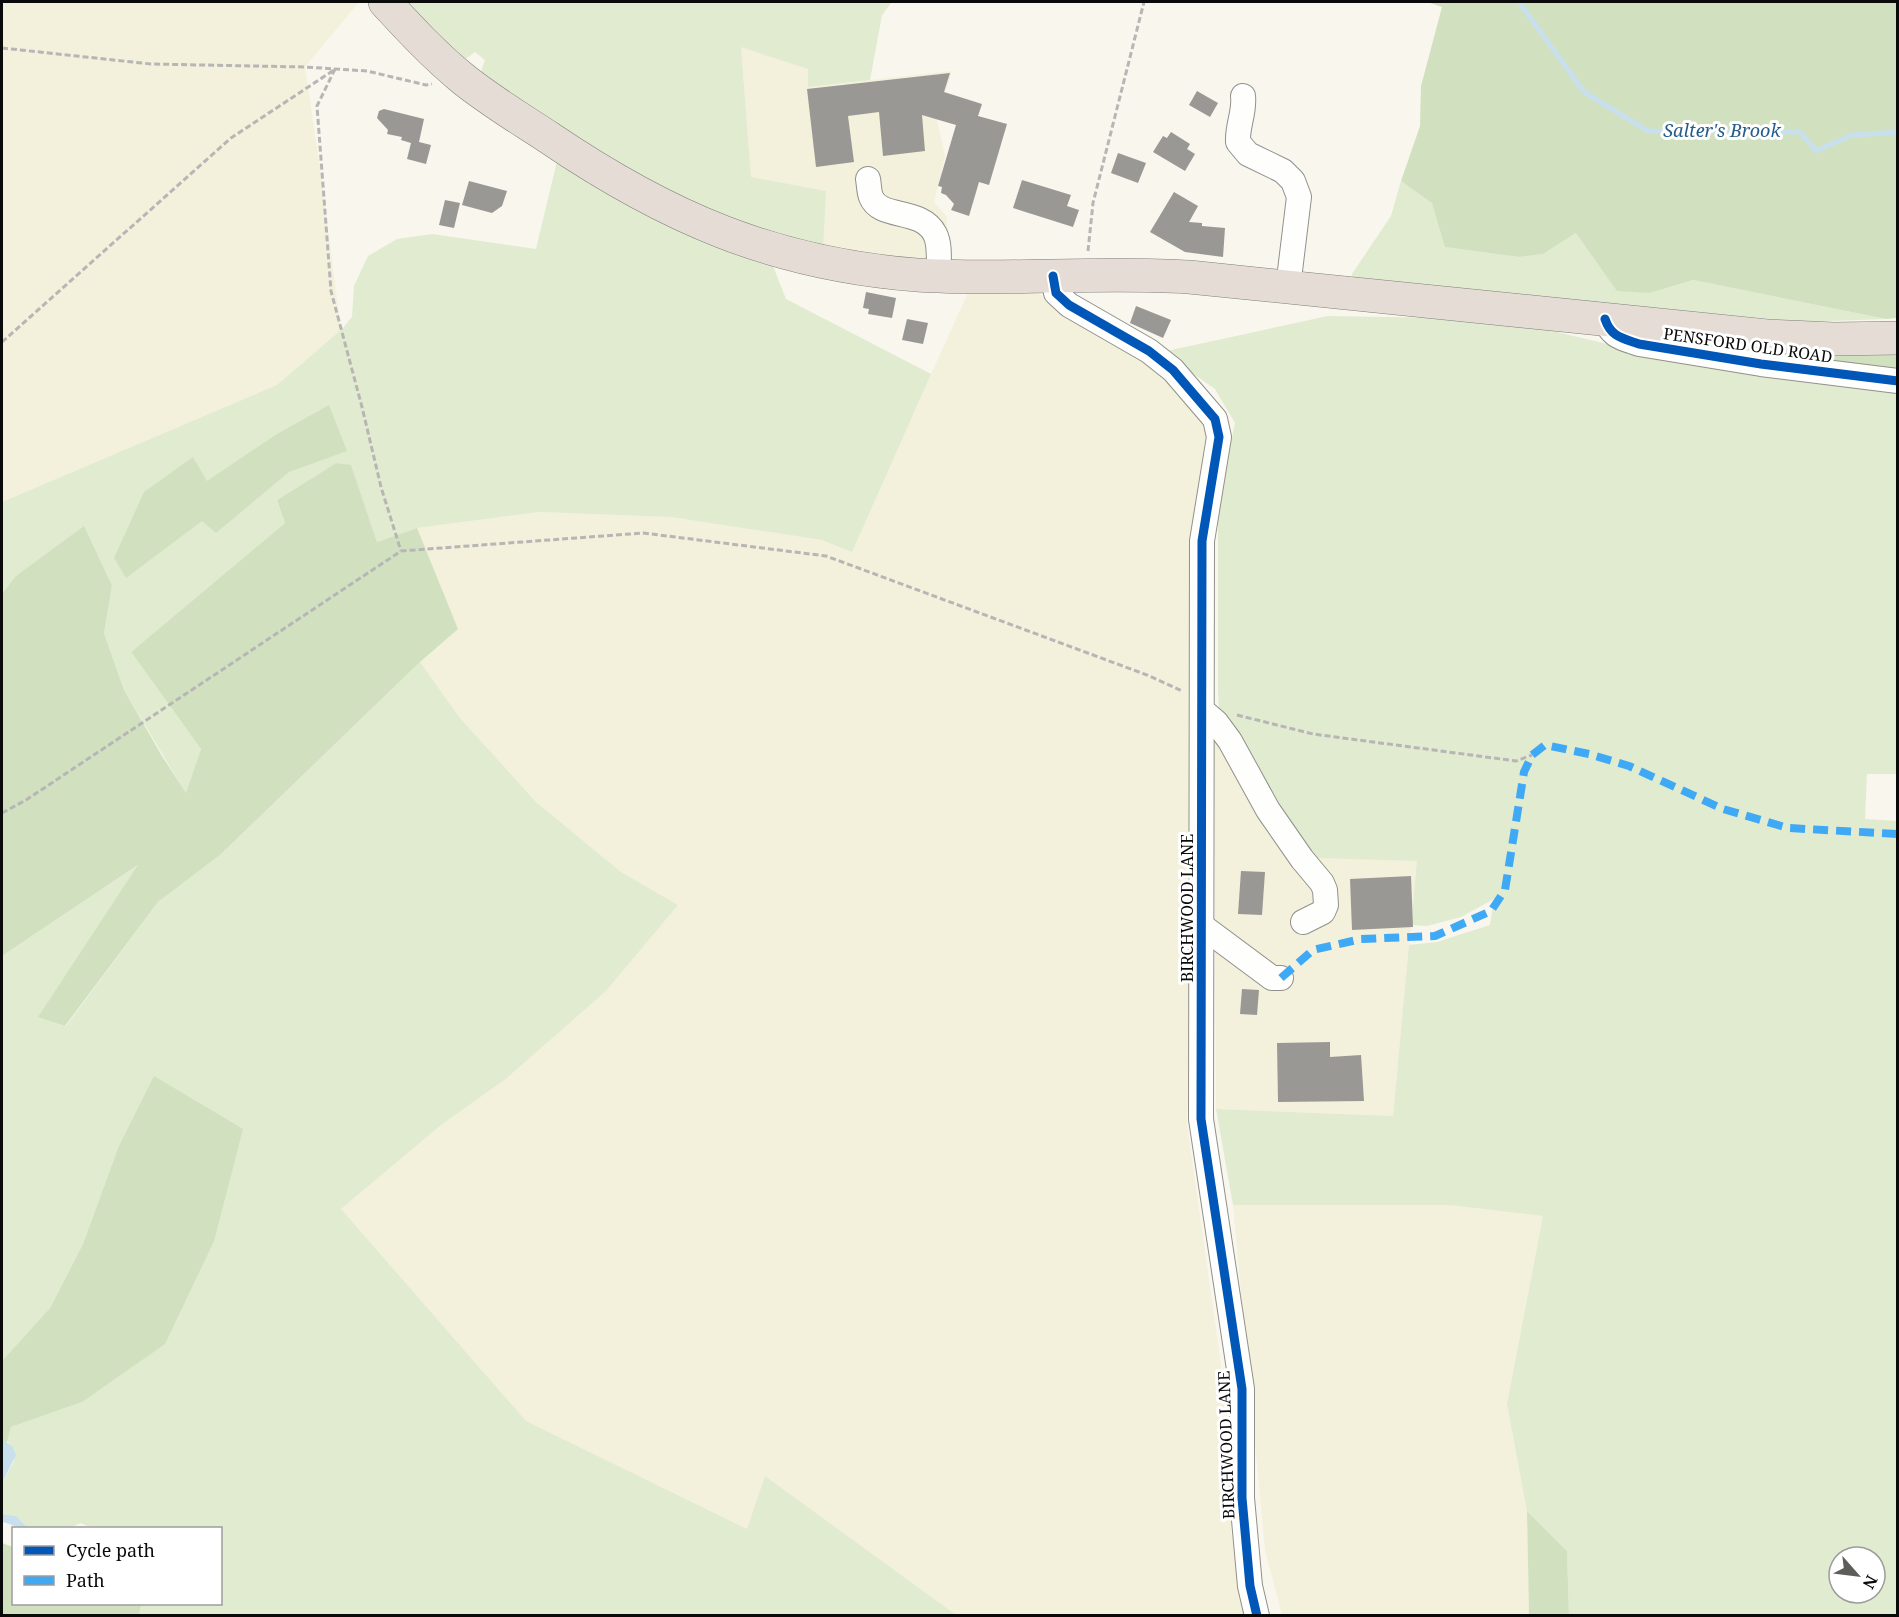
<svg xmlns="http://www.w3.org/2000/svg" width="1899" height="1617" font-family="'Noto Serif',serif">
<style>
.farmland{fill:#f3f0db}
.green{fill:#e0ebd0;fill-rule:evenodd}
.forest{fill:#d1e1bf}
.water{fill:#c8e0ed}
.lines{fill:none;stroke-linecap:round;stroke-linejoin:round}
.stream{stroke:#c8e0ed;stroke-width:5}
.building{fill:#9a9894}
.minor-casing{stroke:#91908c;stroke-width:26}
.highway-casing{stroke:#7e7e7a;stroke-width:34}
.path{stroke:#b7b6b5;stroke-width:3;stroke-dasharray:6 3;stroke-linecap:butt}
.minor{stroke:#fefefc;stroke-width:24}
.highway{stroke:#e5ddd5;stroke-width:33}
.quiet{stroke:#3fa9f5;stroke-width:8;stroke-dasharray:15 8;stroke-linecap:butt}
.cycleway-casing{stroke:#fff;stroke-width:13}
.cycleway{stroke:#0057b8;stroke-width:9}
.labels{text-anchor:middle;stroke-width:6;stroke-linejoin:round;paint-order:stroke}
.street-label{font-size:16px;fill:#0a0a0a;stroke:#fff}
.water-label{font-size:18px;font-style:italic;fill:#245c8a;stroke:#fff}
</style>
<rect width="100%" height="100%" fill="#f8f6ed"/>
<g class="farmland">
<polygon points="2,2 359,2 305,67 322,182 341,330 277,385 2,502"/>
<polygon points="741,46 808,69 809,87 951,71 951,74 937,120 945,156 934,202 947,217 944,263 823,248 825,191 751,177"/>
<polygon points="972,284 1032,289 1066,312 1158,368 1200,412 1209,437 1187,1124 1227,1407 1231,1532 1248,1615 956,1615 765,1476 747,1529 526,1421 341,1209 441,1125 507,1078 606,991 678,905 621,872 536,802 459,717 420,662 458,629 411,529 539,512 671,517 822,540 851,551"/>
<polygon points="1214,726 1314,858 1417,861 1393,1116 1216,1109"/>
<polygon points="1233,1205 1450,1205 1543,1216 1507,1404 1527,1511 1529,1615 1282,1615 1265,1550"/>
</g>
<g class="green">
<polygon points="397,2 892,2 882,15 870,80 808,87 808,69 741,47 751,177 826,191 823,248 756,229 648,183 479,77 485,60 475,52 460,63"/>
<polygon points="558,157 769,256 786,299 931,374 852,552 822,540 671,517 539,512 417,528 377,542 351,466 336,463 277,500 285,523 131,652 201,749 186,794 124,690 104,633 112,586 2,594 2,502 277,385 341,330 352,317 354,286 368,256 397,239 432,234 536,249"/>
<polygon points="1401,181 1432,202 1446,247 1519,257 1543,254 1576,233 1650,293 1693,280 1886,319 1804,322 1353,279 1352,274 1391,216"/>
<path d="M 1328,316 L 1502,319 L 1624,348 L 1897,391 L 1897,774 L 1867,774 L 1865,819 L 1898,821 L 1897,1615 L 1569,1615 L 1567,1551 L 1527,1511 L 1507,1404 L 1543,1216 L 1450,1205 L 1233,1205 L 1216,1109 L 1393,1116 L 1409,945 L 1437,942 L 1490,925 L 1494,899 L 1461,917 L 1427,926 L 1411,925 L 1417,861 L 1314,858 L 1224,721 L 1219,711 L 1218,689 L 1218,506 L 1235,423 L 1215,389 L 1162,352 ZM 1839,1557 L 1875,1557 L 1875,1593 L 1839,1593 Z"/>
<polygon points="420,662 459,717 536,802 621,872 678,905 606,991 507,1078 441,1125 341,1209 526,1421 747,1529 765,1476 956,1615 139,1615 141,1606 139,1604 220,1604 220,1528 91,1528 81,1523 69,1528 28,1528 16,1516 2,1514 2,1483 14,1461 12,1446 7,1441 11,1427 82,1402 118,1148 83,1244 50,1308 2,1361 2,956 140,864 39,1017 66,1026 158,902 220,855"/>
</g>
<g class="forest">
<polygon points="1427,2 1897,2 1897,318 1886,319 1693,280 1650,293 1617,291 1576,233 1543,254 1519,257 1445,247 1432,203 1401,181 1420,126 1421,86 1442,7"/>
<polygon points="1897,349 1897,374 1830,365 1818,350"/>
<polygon points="329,405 347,451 289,472 216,533 202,521 126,578 114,558 144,492 193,457 207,481 277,434"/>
<polygon points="336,463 351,465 377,542 417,528 458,629 420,662 220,855 158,902 65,1026 38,1017 138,865 2,956 2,594 16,576 84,526 112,586 104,633 124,690 162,756 186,793 201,749 131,652 285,523 277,500"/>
<polygon points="154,1076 243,1129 214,1241 165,1344 82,1402 11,1427 2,1460 2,1361 50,1308 83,1244 118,1148"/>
<polygon points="1527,1511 1567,1551 1569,1615 1529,1615"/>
<polygon points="2,1543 13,1547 14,1604 139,1604 141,1606 139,1615 2,1615"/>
</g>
<g class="water">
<polygon points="2,1439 12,1446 16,1455 2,1483"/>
<path d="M 2,1514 L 16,1516 L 28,1528 C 18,1529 12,1524 2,1522 Z"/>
</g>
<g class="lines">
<polyline class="stream" points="1519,2 1584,92 1648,131 1800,132 1816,151 1852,135 1898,132"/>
</g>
<g class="building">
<polygon points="950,73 944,92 982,104 978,116 1007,124 989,185 979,182 969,216 951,210 954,204 946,195 941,193 942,187 938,186 956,125 922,115 925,151 883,156 879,112 848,116 854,162 816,167 807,89"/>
<polygon points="1197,91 1218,103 1210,117 1189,105"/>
<polygon points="384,109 424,119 419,142 431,145 426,164 407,159 411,143 401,140 402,137 387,134 388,130 377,118 379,111"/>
<polygon points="1171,132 1190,144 1187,149 1195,154 1185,171 1153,152 1163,136 1167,138"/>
<polygon points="1118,153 1146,163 1138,183 1111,173"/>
<polygon points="1022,180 1071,195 1067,206 1079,210 1073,227 1013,208"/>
<polygon points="469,181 507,191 502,206 492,213 462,205"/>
<polygon points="1174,192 1198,206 1189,222 1202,223 1202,226 1225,228 1223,257 1185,252 1150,232"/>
<polygon points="445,200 460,203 454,228 439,225"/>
<polygon points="866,292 896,298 892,318 868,314 869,309 863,308"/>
<polygon points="1136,306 1171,320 1163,338 1130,323"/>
<polygon points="907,319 928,323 923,344 902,340"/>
<polygon points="1241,871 1265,872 1262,915 1238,914"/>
<polygon points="1411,876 1413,927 1352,930 1350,879"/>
<polygon points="1242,989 1259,990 1257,1015 1240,1014"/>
<polygon points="1330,1042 1330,1057 1361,1055 1364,1101 1278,1102 1277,1043"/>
</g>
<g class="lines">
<defs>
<g id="minor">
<path d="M 1243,96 C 1245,112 1237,126 1238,142 L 1248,154 L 1283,171 L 1293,181 L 1299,197 L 1288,287"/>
<path d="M 868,179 C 869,184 869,192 871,197 C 880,220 921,207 935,234 C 941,246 938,263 939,276"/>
<polyline points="1053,276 1056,293 1069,305 1149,351 1173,370 1215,419 1219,437 1202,541 1201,1119 1242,1389 1242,1498 1250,1586 1257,1616"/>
<path d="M 1605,319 C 1611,337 1622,338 1639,344 L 1761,364 L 1898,381"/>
<polyline points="1202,710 1216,722 1230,741 1268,810 1302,859 1322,883 1325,890 1326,905 1323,912 1303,922"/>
<polyline points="1202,926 1272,978 1281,978"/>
</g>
<path id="highway" d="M 385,2 C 409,28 434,55 462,78 C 489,100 519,118 548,137 C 666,217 773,264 917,275 C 1007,281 1098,271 1189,277 L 1767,336 L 1834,339 L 1898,338"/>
</defs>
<use href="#minor" class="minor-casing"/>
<use href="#highway" class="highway-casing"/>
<g class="path">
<polyline points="2,48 151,64 305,67 367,71 426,85 432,84"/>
<polyline points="335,69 317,106 331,291 362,407 381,487 401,551"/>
<polyline points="1088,251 1093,203 1144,2"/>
<polyline points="2,342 231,138 334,70"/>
<polyline points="1237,715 1313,734 1516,761 1532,755"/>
<polyline points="2,813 26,800 401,551 643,533 826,556 1147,675 1182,691"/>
</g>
<use href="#minor" class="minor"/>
<use href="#highway" class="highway"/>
<polyline class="quiet" points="1281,978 1313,950 1361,939 1435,936 1491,911 1505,890 1524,772 1532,755 1545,745 1589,754 1629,766 1723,809 1788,828 1898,834"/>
<defs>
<g id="cycleway">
<polyline points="1053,276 1056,293 1069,305 1149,351 1173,370 1215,419 1219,437 1202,541 1201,1119 1242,1389 1242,1498 1250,1586 1257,1616"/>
<path d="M 1605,319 C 1611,337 1622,338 1639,344 L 1761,364 L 1898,381"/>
</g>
</defs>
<use href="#cycleway" class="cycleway-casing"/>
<use href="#cycleway" class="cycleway"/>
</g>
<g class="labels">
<g class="street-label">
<text transform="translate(1748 345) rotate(8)" y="6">PENSFORD OLD ROAD</text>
<text transform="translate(1187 908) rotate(-90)" y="6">BIRCHWOOD LANE</text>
<text transform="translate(1226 1445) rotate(-92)" y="6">BIRCHWOOD LANE</text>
</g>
<g class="water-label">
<text x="1722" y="137">Salter's Brook</text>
</g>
</g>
<rect width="1899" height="1617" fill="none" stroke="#0a0a0a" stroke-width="6"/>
<rect x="12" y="1527" width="210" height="78" fill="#ffffff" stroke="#9d9d9d" stroke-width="1.5"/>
<rect x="24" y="1546" width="30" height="9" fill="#0057b8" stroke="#9d9d9d" stroke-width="1.5"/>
<text x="66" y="1557" font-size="18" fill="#0a0a0a">Cycle path</text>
<rect x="24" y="1576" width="30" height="9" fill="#3fa9f5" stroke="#9d9d9d" stroke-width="1.5"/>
<text x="66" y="1587" font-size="18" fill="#0a0a0a">Path</text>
<g transform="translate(1857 1575) rotate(118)"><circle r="28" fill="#ffffff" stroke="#9d9d9d" stroke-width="1.5"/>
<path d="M0-4.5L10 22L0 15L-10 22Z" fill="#5d5d59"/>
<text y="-9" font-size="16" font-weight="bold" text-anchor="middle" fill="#0a0a0a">N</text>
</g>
</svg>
